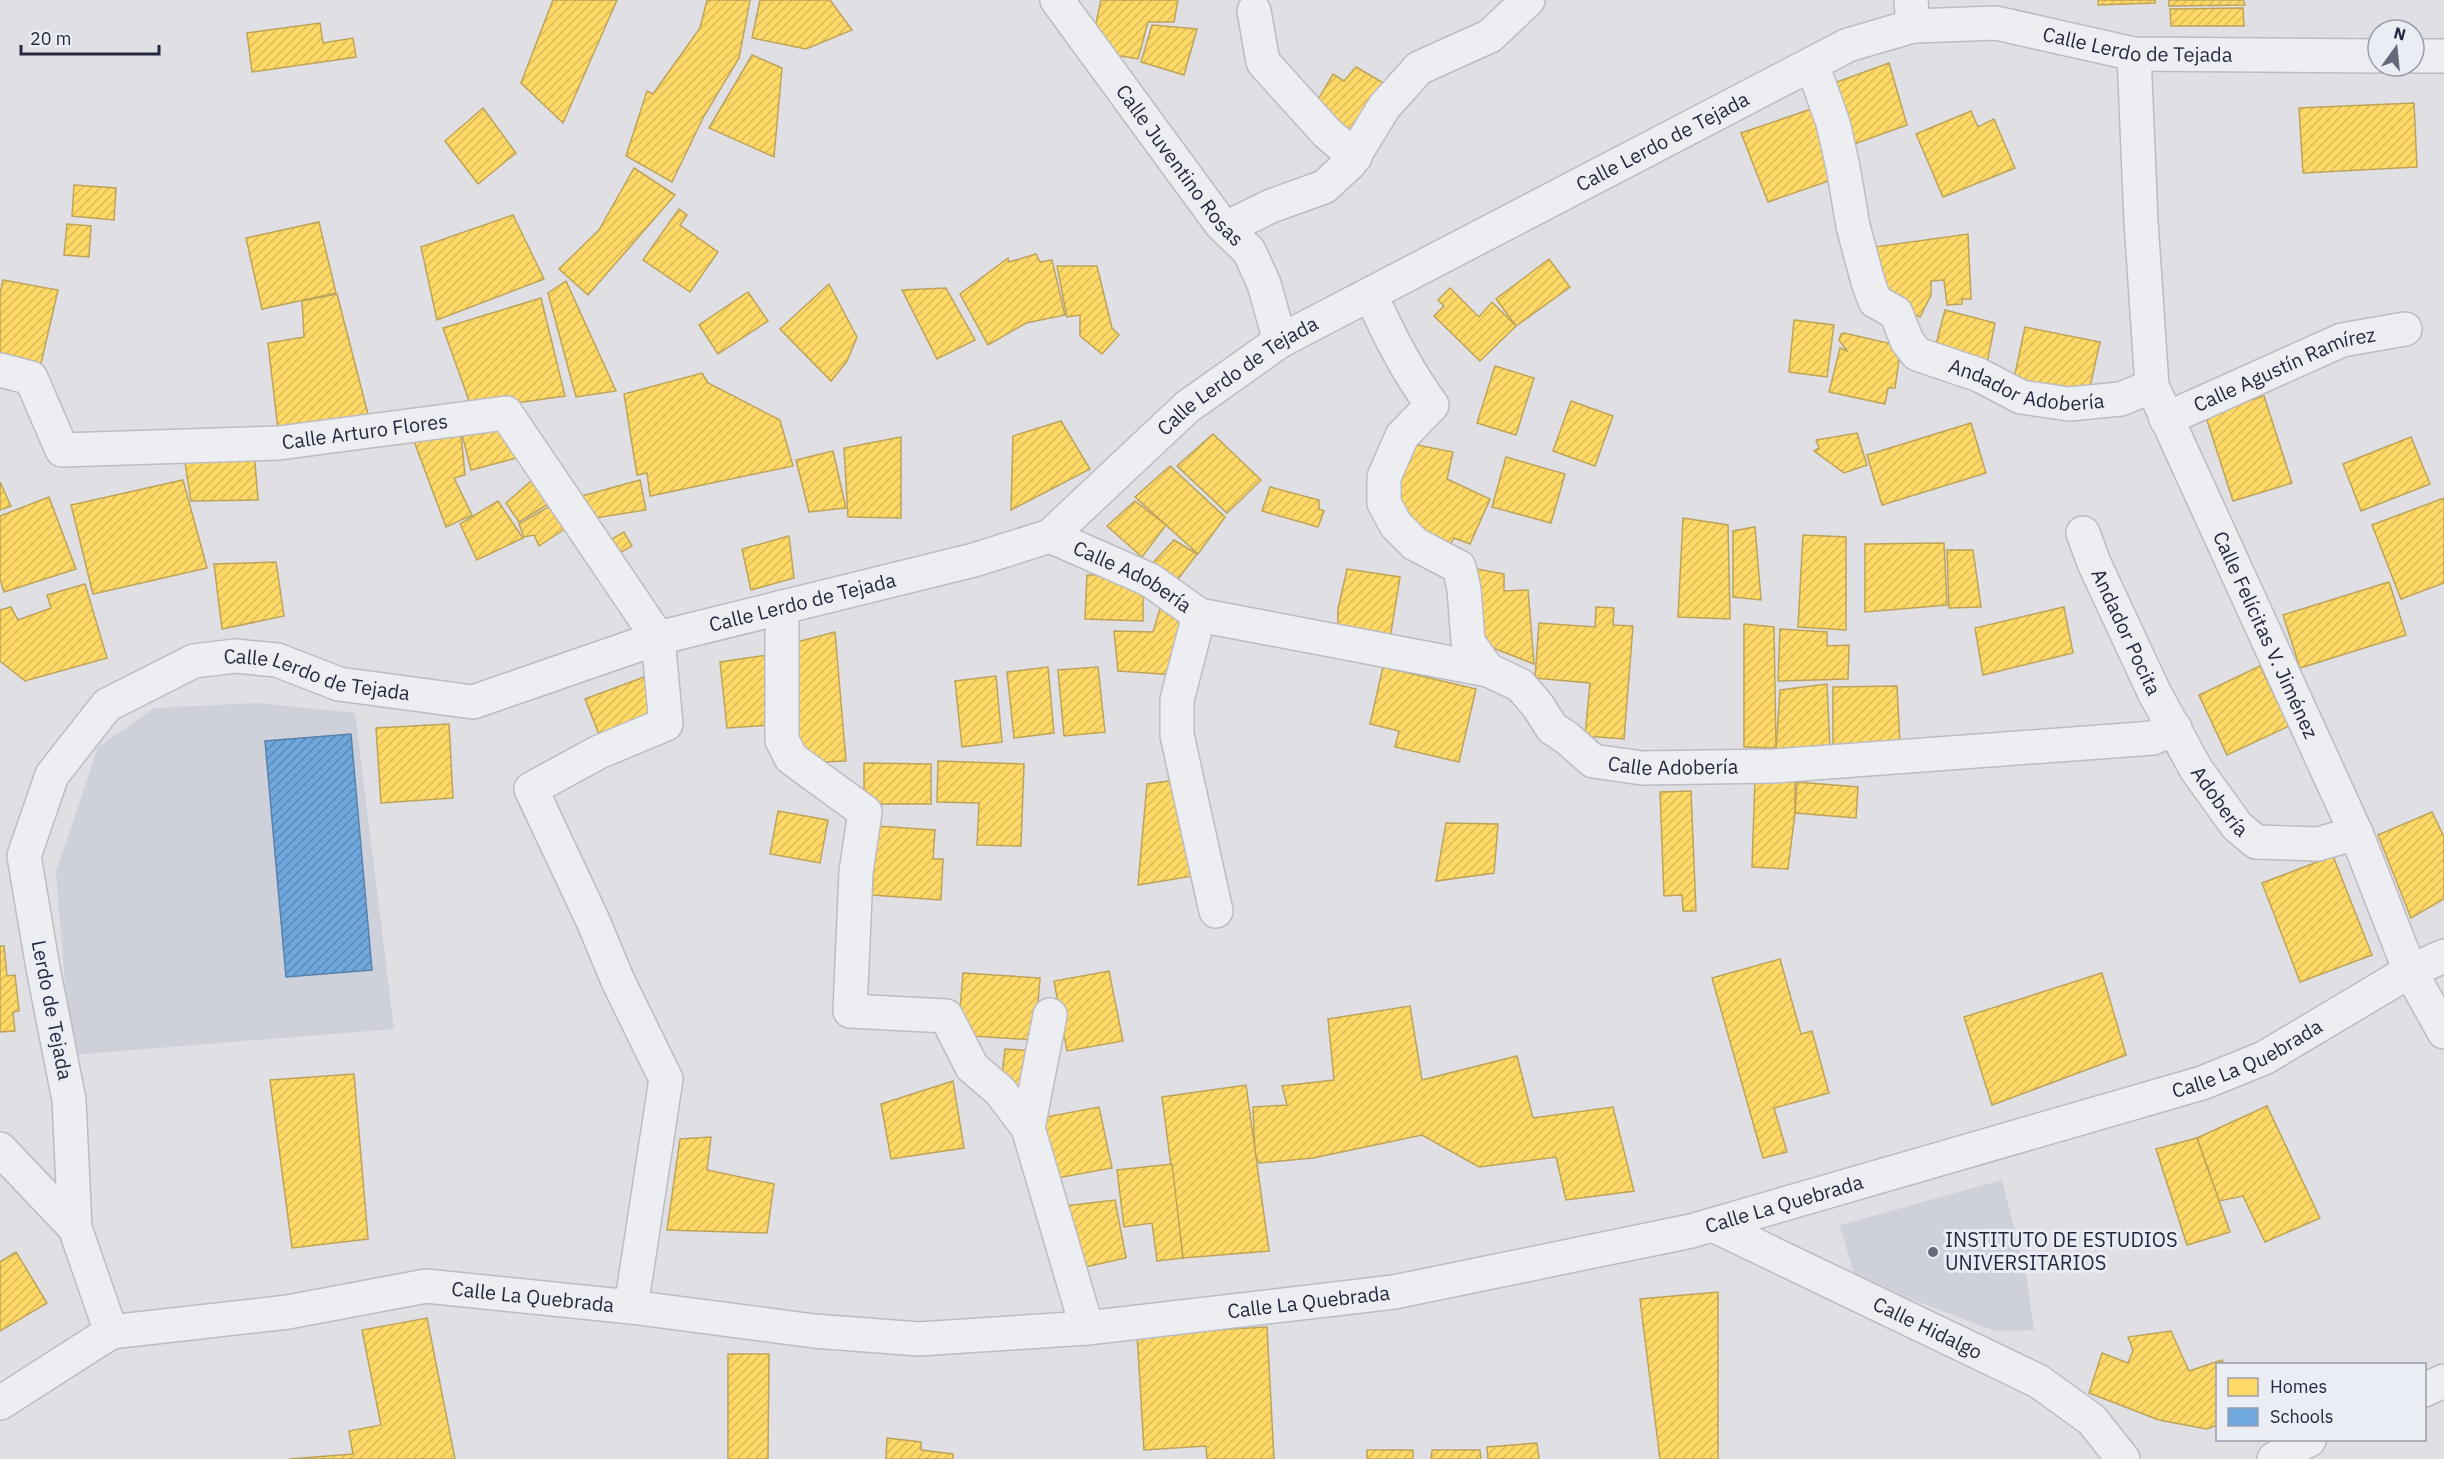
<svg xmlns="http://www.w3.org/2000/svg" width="2444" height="1459" font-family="'IBM Plex Sans',sans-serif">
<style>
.built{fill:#ced0da}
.homes{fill:url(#homes-hatch);stroke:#bda45a;stroke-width:1.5}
.schools{fill:url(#schools-hatch);stroke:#5882ad;stroke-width:1.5}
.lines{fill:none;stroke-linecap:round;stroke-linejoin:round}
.minor-casing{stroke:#bcbcc2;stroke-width:36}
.tertiary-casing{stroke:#bcbcc2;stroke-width:36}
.minor{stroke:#edeef1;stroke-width:33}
.tertiary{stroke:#edeef1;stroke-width:33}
.poi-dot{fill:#656979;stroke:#ebedf5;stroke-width:2}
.labels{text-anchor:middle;stroke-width:6;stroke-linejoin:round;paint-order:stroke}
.street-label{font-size:20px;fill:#24293f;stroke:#ebedf5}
.poi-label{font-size:20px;fill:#24293f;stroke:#ebedf5;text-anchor:start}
</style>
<defs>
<pattern id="homes-hatch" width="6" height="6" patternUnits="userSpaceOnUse" patternTransform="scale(1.5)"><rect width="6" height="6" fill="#ffd966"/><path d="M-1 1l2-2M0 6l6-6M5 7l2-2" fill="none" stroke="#daba5a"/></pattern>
<pattern id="schools-hatch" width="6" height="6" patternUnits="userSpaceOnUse" patternTransform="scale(1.5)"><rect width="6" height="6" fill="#6fa8dc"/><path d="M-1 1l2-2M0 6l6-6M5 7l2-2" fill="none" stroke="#5b89b4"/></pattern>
</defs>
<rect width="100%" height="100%" fill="#dfdfe4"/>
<g class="built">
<polygon points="257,703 355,713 394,1029 71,1055 56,872 98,747 155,708"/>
<polygon points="2002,1180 2027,1280 2034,1330 1995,1331 1855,1278 1840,1225"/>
</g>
<g class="homes">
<polygon points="553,0 617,0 563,123 521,83"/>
<polygon points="707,0 750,0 739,58 704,116 672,182 626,156 647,91 653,94 700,28"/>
<polygon points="760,0 830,0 852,30 806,49 752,38"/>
<polygon points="1101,0 1178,0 1174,22 1148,22 1138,59 1109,54 1094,32"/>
<polygon points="2098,0 2155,0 2155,3 2098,5"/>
<polygon points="2169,0 2243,0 2245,5 2169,6"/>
<polygon points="2243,8 2244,26 2171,26 2170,9"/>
<polygon points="320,23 323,43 353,38 356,57 252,72 247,33"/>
<polygon points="1152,25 1197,29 1184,75 1141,62"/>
<polygon points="752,55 782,68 774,157 709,128"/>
<polygon points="1889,63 1907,125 1843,148 1826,86"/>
<polygon points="1356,67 1387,85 1353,146 1312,110 1333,74 1344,81"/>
<polygon points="2414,103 2417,167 2303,173 2299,108"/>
<polygon points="1820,106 1840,177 1768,202 1741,133"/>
<polygon points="483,108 516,153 478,184 445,141"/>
<polygon points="1971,111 1978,127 1994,119 2015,168 1943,197 1916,134"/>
<polygon points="634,168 675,195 588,295 559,269 599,230"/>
<polygon points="74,185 116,188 114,220 72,216"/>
<polygon points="679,209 687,215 680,225 718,252 690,292 643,260"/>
<polygon points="513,215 544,279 437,320 421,247"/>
<polygon points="319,222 336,293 262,309 246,238"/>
<polygon points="67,224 91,226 89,257 64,255"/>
<polygon points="1968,234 1971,299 1962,299 1962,304 1947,305 1944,280 1931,281 1931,295 1920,317 1895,306 1867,248"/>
<polygon points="1036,254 1040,262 1052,260 1065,315 1026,323 988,345 960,294 1008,258 1009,262"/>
<polygon points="1549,259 1570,287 1516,326 1496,299"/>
<polygon points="1057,266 1097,266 1112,328 1119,335 1102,354 1080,336 1080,315 1067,317"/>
<polygon points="3,280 58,290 39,372 0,363 0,293"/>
<polygon points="566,281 616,391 576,397 548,293"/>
<polygon points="829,284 857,337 847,361 831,381 780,329"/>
<polygon points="946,288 975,340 937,359 902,290"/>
<polygon points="1450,288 1479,317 1492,302 1516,326 1480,361 1434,316 1444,306 1438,300"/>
<polygon points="748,292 768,321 718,354 699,325"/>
<polygon points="337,294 370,422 279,438 268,343 304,337 302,301"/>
<polygon points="541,298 565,396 472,409 443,328"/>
<polygon points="1945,310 1995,323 1986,368 1933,356"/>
<polygon points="1794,320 1834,325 1827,377 1789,372"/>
<polygon points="2025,327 2100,342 2087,400 2012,388"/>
<polygon points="1844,333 1901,346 1895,388 1888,388 1885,404 1829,392 1840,348 1847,351 1839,340 1841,334"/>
<polygon points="1495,366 1534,378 1516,435 1477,423"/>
<polygon points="702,373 708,383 780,420 793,466 650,496 647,473 637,475 624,394"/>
<polygon points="2264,396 2292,483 2233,501 2205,414"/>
<polygon points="1571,401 1613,416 1595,466 1553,451"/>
<polygon points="496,418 520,457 471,470 460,426"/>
<polygon points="1061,421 1090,469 1011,510 1013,436"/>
<polygon points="1971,423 1986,473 1882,505 1867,455"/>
<polygon points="460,426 465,475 454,478 472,515 446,527 411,433"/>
<polygon points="1857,433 1867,465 1844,473 1814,451 1819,448 1816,440"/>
<polygon points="1213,434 1261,480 1227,513 1177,466"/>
<polygon points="901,437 901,518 848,517 844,448"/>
<polygon points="2411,437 2430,484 2361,511 2343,464"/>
<polygon points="1407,443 1453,452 1447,479 1490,499 1470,544 1454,538 1443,558 1388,498"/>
<polygon points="254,451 258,500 191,501 184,456"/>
<polygon points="833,451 846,508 809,512 796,460"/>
<polygon points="1506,457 1565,474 1551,523 1492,507"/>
<polygon points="1170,466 1225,517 1198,554 1135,497"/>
<polygon points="537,476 553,501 519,522 506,503"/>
<polygon points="183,480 207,568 93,594 71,505"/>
<polygon points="640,480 646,510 583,520 578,497"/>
<polygon points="0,482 11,506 0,510"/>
<polygon points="1270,487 1319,500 1319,509 1324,511 1318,527 1262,511"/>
<polygon points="49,497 76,569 4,592 0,579 0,516"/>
<polygon points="2444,498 2444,583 2401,599 2372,525"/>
<polygon points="498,501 523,538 477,560 460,524"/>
<polygon points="1135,501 1166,525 1142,557 1107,526"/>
<polygon points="555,503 569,526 539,546 534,535 524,537 519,524"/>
<polygon points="1683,518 1728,525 1730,619 1678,617"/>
<polygon points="1755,527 1761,600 1733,597 1733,531"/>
<polygon points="624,532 632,546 609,559 601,545"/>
<polygon points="1803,535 1846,537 1846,630 1798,627"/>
<polygon points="789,536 794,578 751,590 742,549"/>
<polygon points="1174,540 1197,554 1175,583 1151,565"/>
<polygon points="1944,543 1947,605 1865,612 1865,544"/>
<polygon points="1947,550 1973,550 1981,607 1949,608"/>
<polygon points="276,562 284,616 222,629 214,564"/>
<polygon points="1472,568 1504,574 1504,591 1528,590 1534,664 1475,641"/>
<polygon points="1347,569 1400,577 1390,638 1338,624 1338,609"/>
<polygon points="1087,575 1115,575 1143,584 1143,621 1085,619"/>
<polygon points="2389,582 2406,635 2300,668 2283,615"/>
<polygon points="85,584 107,658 25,681 0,661 0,610 11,607 18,620 51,608 47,595"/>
<polygon points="1162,602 1194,619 1176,675 1118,671 1114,631 1153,632"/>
<polygon points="1596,607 1614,608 1613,625 1633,626 1624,739 1585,736 1590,683 1535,678 1539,623 1595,627"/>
<polygon points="2064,607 2073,653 1983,675 1975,628"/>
<polygon points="1744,624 1774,627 1776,748 1744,747"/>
<polygon points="1780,629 1827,632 1827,646 1849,645 1848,679 1778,681"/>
<polygon points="835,632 846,761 799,763 797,642"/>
<polygon points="768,655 771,725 727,728 720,662"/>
<polygon points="2260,666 2289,726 2227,755 2199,695"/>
<polygon points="1048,667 1054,733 1014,738 1007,672"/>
<polygon points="1098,667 1105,732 1064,736 1058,670"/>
<polygon points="1383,667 1476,689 1459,762 1395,747 1399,731 1370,724"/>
<polygon points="647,676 662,714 600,737 585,699"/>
<polygon points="996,676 1002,742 962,747 955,681"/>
<polygon points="1827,684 1830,750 1776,751 1780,690"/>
<polygon points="1897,686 1900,744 1833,747 1833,687"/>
<polygon points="449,724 453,798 381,803 376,728"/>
<polygon points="938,761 1024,764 1021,846 977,845 979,803 937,802"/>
<polygon points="864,763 931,764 931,804 864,804"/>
<polygon points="1755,778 1795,781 1795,813 1788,869 1752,867"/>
<polygon points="1183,779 1205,874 1138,885 1147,784"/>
<polygon points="1797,782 1858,787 1856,818 1795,813"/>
<polygon points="1691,791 1696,911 1683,911 1682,895 1664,896 1660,792"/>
<polygon points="778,811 828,820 820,863 770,854"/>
<polygon points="2432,812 2444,837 2444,899 2411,918 2378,835"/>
<polygon points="1446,823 1498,824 1494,873 1436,881"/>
<polygon points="876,826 935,830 933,859 943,859 941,900 872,895"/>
<polygon points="2333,856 2372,955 2300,982 2262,883"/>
<polygon points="0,946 4,946 7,976 15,975 19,1011 13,1012 15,1031 0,1032"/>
<polygon points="1780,959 1801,1034 1812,1031 1829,1093 1774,1108 1787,1152 1763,1158 1712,978"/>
<polygon points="1109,971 1123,1041 1067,1051 1054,981"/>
<polygon points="963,973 1040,978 1035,1040 958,1035"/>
<polygon points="2102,973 2126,1055 1992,1105 1964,1017"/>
<polygon points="1410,1006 1422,1080 1517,1056 1533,1118 1613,1107 1634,1191 1566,1200 1556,1157 1479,1167 1422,1135 1313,1158 1259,1163 1255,1153 1253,1107 1287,1105 1282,1086 1334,1080 1328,1019"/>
<polygon points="1005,1049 1036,1051 1028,1095 1001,1084"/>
<polygon points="354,1074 368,1239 292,1248 270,1080"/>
<polygon points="953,1081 964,1148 891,1159 881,1104"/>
<polygon points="1246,1085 1269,1251 1183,1258 1162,1097"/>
<polygon points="2267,1106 2320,1218 2265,1242 2243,1196 2219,1201 2197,1138"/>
<polygon points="1099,1107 1112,1168 1047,1180 1035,1119"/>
<polygon points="711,1137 707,1170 774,1184 767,1233 667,1230 680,1139"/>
<polygon points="2197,1138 2230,1232 2187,1245 2156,1149"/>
<polygon points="1172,1164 1183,1258 1157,1261 1152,1223 1124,1227 1117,1170"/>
<polygon points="1115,1200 1126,1258 1076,1269 1065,1206"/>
<polygon points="16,1252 47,1303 0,1331 0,1262"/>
<polygon points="1718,1292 1718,1459 1660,1459 1640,1299"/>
<polygon points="427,1318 455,1459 289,1459 353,1454 349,1431 381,1425 362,1330"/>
<polygon points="1267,1327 1274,1459 1207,1459 1206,1446 1144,1450 1137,1334"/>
<polygon points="2171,1331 2189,1371 2222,1360 2224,1364 2218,1364 2218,1425 2207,1429 2159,1420 2089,1393 2102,1353 2128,1363 2133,1350 2128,1337"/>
<polygon points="728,1354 769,1354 768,1459 728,1459"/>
<polygon points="887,1438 921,1442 921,1450 953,1454 953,1459 886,1459"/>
<polygon points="1537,1443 1539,1459 1488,1459 1487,1447"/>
<rect x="1367" y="1450" width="46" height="9"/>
<polygon points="1432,1450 1480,1450 1481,1459 1431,1459"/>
</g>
<polygon class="schools" points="351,734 372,970 286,977 265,741"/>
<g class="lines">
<defs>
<g id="minor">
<path id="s1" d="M 1057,0 L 1221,224 L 1249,251 L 1264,284 L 1280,341"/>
<polyline points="1911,0 1913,26"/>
<polyline points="1254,11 1263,62 1327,133 1355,157"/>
<path id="s2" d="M 2134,54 L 2141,221 L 2152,386 L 2356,833 L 2410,971 L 2444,1032"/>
<path id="s3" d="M 1812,64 L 1833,123 L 1843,167 L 1853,226 L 1868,282 L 1875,301 L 1896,313 L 1907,341 L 1917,354 L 1979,375 L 2021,397 L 2069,404 L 2121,399 L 2152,386"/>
<polyline points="1226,228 1271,206 1324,187 1350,163 1384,107 1419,68 1490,36 1528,0"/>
<path d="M 1372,297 C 1389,336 1407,371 1432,405 L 1402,436 L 1384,477 L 1384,503 L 1396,525 L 1415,544 L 1459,567 L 1464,589 L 1468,642 L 1488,670"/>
<path id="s4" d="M 0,370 L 31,378 L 62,450 L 279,443 L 506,413 L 658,638 L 666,724 L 599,752 L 531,789 L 593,921 L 618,981 L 666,1079 L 631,1307"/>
<path id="s5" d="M 2166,419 L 2342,340 L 2405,329"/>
<path id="s6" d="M 2083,533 L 2094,563 L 2154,692 L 2196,769 L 2237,826 L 2256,842 L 2318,844 L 2356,833"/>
<path id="s7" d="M 1050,536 L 1150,580 L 1199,615 L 1488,670 L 1520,685 L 1538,706 L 1552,728 L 1567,738 L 1593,761 L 1642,768 L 1775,766 L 2153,738 L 2175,728"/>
<polyline points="782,607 782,740 791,758 865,812 856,872 850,1011 946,1016 972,1067 1000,1091 1028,1128"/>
<polyline points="1199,615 1177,700 1177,735 1216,911"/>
<polyline points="1050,1015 1028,1128 1087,1328"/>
<polyline points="0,1149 75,1228"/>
<path id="s8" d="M 1713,1225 L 2038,1381 L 2092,1420 L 2123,1459"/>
<path id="s9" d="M 111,1332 L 288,1312 L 426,1286 L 631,1307 L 814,1331 L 919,1339 L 1087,1328 L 1394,1292 L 1691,1231 L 2202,1083 L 2264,1058 L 2410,971 L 2444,956"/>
<polyline points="2424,1390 2444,1381"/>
<polyline points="2274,1459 2309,1440"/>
</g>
<g id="tertiary">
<polyline points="2414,56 2444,56"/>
<path id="s10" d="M 0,1403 L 111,1332 L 75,1228 L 69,1100 L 43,968 L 24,856 L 52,775 L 107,705 L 194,661 L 235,656 L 277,660 L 339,684 L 473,702 L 658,638 L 974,560 L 1050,536 L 1187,407 L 1280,341 L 1848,45 L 1913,26 L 1996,23 L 2134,54 L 2378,56"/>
</g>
</defs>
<use href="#minor" class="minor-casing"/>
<use href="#tertiary" class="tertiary-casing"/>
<use href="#minor" class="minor"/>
<use href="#tertiary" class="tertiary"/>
</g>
<circle class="poi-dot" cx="1933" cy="1252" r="6"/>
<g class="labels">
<g class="street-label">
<text dy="7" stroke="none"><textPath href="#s10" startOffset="3014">Calle Lerdo de Tejada</textPath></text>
<text dy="7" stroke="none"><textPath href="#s10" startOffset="2510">Calle Lerdo de Tejada</textPath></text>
<text dy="7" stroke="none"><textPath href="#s1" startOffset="206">Calle Juventino Rosas</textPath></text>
<text dy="7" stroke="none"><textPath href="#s5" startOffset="129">Calle Agustín Ramírez</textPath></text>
<text dy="7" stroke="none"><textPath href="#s10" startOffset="2024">Calle Lerdo de Tejada</textPath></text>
<text dy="7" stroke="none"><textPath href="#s3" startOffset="432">Andador Adobería</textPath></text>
<text dy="7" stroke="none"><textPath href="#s4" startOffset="414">Calle Arturo Flores</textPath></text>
<text dy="7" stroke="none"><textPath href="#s7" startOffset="92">Calle Adobería</textPath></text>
<text dy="7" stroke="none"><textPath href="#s10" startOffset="1520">Calle Lerdo de Tejada</textPath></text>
<text dy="7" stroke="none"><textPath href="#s6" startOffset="108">Andador Pocita</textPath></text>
<text dy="7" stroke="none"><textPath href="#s2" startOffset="606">Calle Felícitas V. Jiménez</textPath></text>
<text dy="7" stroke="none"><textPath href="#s10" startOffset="1016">Calle Lerdo de Tejada</textPath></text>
<text dy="7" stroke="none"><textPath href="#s7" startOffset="686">Calle Adobería</textPath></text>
<text dy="7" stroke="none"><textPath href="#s6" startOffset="302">Adobería</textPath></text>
<text transform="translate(52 1010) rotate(79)" y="7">Lerdo de Tejada</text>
<text dy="7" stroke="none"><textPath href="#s9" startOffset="2178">Calle La Quebrada</textPath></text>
<text dy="7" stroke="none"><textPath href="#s9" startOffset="1692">Calle La Quebrada</textPath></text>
<text dy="7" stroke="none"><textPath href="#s9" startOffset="426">Calle La Quebrada</textPath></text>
<text dy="7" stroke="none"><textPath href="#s9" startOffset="1206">Calle La Quebrada</textPath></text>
<text dy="7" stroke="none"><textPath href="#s8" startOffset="238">Calle Hidalgo</textPath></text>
</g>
<g class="poi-label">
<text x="1945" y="1247">INSTITUTO DE ESTUDIOS<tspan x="1945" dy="23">UNIVERSITARIOS</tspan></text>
</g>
</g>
<rect x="2216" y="1363" width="210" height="78" fill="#ebedf5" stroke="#9b9fac" stroke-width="1.5"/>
<rect x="2228" y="1378" width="30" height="18" fill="#ffd966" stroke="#9b9fac" stroke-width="1.5"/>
<text x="2270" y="1393" font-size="18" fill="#24293f">Homes</text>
<rect x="2228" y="1408" width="30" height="18" fill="#6fa8dc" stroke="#9b9fac" stroke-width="1.5"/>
<text x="2270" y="1423" font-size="18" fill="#24293f">Schools</text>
<g transform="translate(2396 48) rotate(15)"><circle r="28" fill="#ebedf5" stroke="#9b9fac" stroke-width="1.5"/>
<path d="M0-4.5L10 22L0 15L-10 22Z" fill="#656979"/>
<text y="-9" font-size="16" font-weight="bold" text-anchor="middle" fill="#24293f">N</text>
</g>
<path d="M21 45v9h138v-9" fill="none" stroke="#24293f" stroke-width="3"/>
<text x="30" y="45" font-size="18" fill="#24293f" stroke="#ebedf5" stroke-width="4.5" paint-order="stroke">20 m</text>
</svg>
